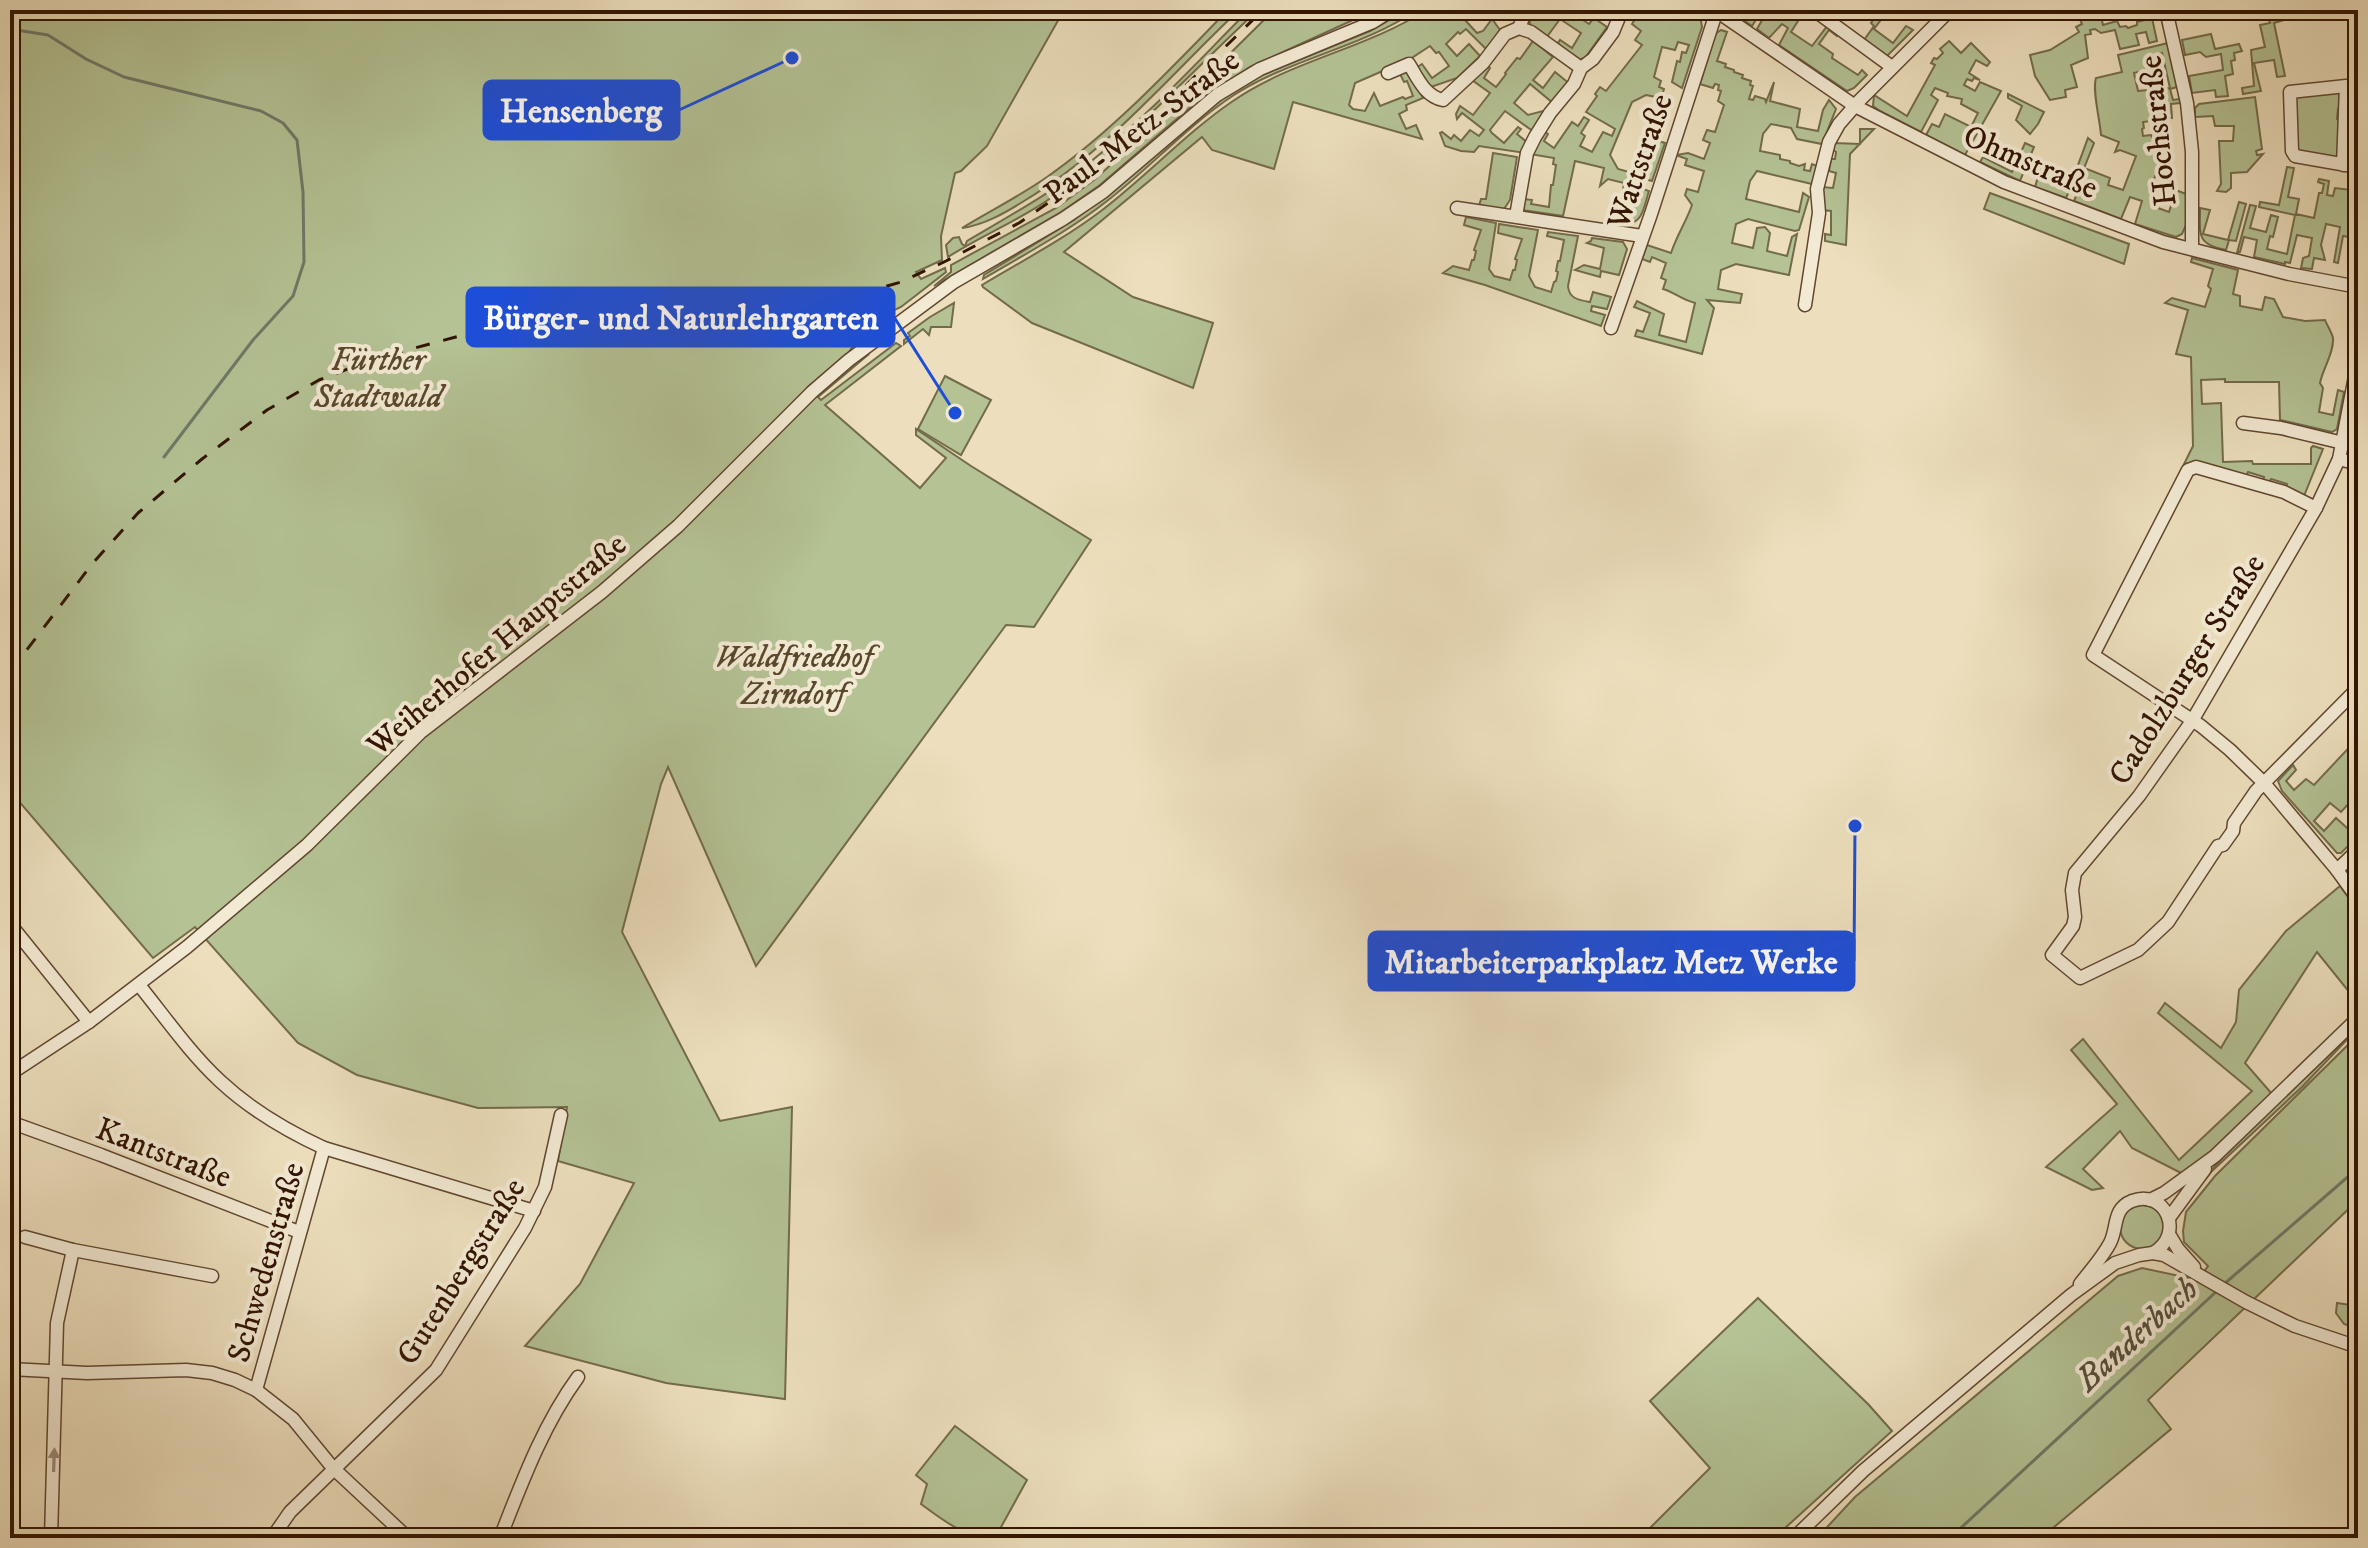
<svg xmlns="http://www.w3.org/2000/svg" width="2368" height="1548" font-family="'IM FELL DW Pica',serif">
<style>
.green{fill:#b4c294;stroke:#736b4a;stroke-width:2;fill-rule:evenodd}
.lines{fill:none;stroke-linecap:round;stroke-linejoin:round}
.stream{stroke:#707968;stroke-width:3}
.minor-casing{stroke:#614730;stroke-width:15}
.minor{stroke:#f3ead4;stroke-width:12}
.rail{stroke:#321401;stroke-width:3;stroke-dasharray:14 14;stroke-linecap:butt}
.oneway{fill:#9c8a75}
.labels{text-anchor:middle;stroke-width:8;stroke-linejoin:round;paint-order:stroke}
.street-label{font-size:32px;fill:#321401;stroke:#f3ead4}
.park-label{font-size:32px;font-style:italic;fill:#59482d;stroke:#f3ead4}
.water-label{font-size:34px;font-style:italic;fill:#564f3d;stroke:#f3ead4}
.leader{fill:none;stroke:#1d4ed8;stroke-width:3}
.callout-dot{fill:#1d4ed8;stroke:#f3ead4;stroke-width:3}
.callout{fill:#1d4ed8;stroke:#1d4ed8;stroke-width:3}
.callout-label{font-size:34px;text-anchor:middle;font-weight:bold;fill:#fff}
</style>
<rect width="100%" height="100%" fill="#eddfbd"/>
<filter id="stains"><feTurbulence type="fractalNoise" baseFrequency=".0025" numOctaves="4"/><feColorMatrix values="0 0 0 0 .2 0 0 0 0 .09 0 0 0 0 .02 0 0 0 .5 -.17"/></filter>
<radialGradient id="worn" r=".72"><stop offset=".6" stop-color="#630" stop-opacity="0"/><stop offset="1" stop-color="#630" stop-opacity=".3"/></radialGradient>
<g class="green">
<polygon points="10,10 1064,10 987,146 961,171 955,173 941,236 942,260 916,272 921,279 945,268 946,272 901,307 871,321 872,324 866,329 867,331 857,340 849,352 808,387 816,395 853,362 869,354 818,397 821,400 896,343 901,346 825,405 920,488 946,458 916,435 916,429 971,466 1091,540 1034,627 1006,625 756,966 668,767 661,784 622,932 720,1121 792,1107 785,1399 666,1383 525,1346 580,1284 634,1183 558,1161 567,1107 478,1108 357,1075 298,1043 195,927 153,958 10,791"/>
<path d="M 1228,10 L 1239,10 C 1169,76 1107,152 1024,201 C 1005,213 984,225 962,228 C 990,211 1020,196 1047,177 C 1114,130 1171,68 1228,10 Z"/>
<path d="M 1249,10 L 1258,10 C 1192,71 1132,138 1059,192 C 1025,218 984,234 948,257 L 946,245 L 953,238 L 959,237 L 962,244 L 965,246 L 967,241 C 1011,215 1055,191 1095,158 C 1150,114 1199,60 1249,10 Z"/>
<polygon points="1274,10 1375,10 1250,67 1194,104 1100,185 1061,212 934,286 951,272 951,265 1056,208 1094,180 1187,96"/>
<path d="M 1407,10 L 1417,10 C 1361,48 1292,58 1234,95 C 1188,125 1151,167 1107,201 C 1069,231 1025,254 983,279 L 984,275 L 1074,220 L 1113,190 L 1216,102 L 1257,77 L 1370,31 Z"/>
<path d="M 1426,10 L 1475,10 L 1465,20 L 1477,33 L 1483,31 L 1492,19 L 1500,30 L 1486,49 L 1466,29 L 1460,34 L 1458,32 L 1446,44 L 1457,56 L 1469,44 L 1480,56 L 1457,78 L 1428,88 L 1416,68 L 1422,64 L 1432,78 L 1449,66 L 1439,52 L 1436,53 L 1430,46 L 1410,59 L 1355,83 L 1349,105 L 1353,109 L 1365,111 L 1374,93 L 1380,106 L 1403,97 L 1405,99 L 1413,96 L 1407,81 L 1404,82 L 1399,72 L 1404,69 L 1410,73 L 1423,98 L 1406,105 L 1407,110 L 1399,114 L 1406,129 L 1416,125 L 1422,139 L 1293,102 L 1274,169 L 1212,150 L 1202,137 L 1064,252 L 1133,297 L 1213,323 L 1193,388 L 1032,323 L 983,287 L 982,285 C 1022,261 1064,239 1101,211 C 1147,176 1186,133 1233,101 C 1292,60 1366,49 1426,10 Z"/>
<polygon points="1530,10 1545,20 1552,10 1577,10 1574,14 1589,24 1594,18 1607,27 1585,58 1578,60 1556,46 1560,40 1572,48 1581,33 1560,19 1546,38 1531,26 1527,13"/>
<path d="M 1661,10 L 1671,10 L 1677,15 L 1680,12 L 1686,17 L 1693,10 L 1699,10 L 1702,27 L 1682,88 L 1672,82 L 1677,61 L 1680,62 L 1682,52 L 1686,53 L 1689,45 L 1678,42 L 1675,50 L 1662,47 L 1654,77 L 1661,81 L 1659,87 L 1664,89 L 1661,98 L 1646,95 L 1632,102 L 1610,155 L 1618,169 L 1636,174 L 1649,144 L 1640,142 L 1642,136 L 1665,143 L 1652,181 L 1634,176 L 1632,185 L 1649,191 C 1643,210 1643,227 1618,224 L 1623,206 L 1621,205 L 1624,183 L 1608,179 L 1600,186 L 1604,168 L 1575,161 L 1563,216 L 1523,210 L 1524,199 L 1532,200 L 1531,204 L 1549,207 L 1551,185 L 1553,185 L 1556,165 L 1553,164 L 1554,158 L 1530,154 L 1541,129 L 1548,134 L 1544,141 L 1554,148 L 1572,122 L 1578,126 L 1584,117 L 1589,120 L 1581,133 L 1585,136 L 1580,146 L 1592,152 L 1603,132 L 1612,136 L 1615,129 L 1586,112 L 1597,96 L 1595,94 L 1600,87 L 1606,91 L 1642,45 L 1635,40 L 1641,31 L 1632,24 L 1640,11 L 1654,17 Z"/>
<path d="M 1729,10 L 1742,10 L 1744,13 C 1757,6 1773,10 1786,16 L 1789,10 L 1799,10 L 1794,18 L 1798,21 L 1791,32 L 1812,46 L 1828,25 L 1839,33 L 1837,36 L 1829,30 L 1819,44 L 1833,54 L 1832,58 L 1858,75 L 1862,70 L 1867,75 L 1854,88 L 1847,91 L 1779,45 L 1788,28 L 1782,24 L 1769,38 L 1757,29 L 1765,15 L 1760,13 L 1752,26 Z"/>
<polygon points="1880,10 1904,10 1896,19 1887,12 1874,29 1893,43 1906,26 1913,30 1887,56 1864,40 1874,26 1871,23"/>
<polygon points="2076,10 2113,10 2114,12 2101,16 2103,25 2117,21 2120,27 2126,26 2128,28 2137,25 2137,22 2152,18 2157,41 2149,43 2146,32 2136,34 2139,45 2120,49 2115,30 2101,33 2095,29 2090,30 2091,34 2085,35 2088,58 2071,65 2077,87 2065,90 2066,97 2050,100 2035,76 2030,55 2050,50 2079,32 2076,27 2082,24"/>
<polygon points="2267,10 2282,10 2284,20 2274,23 2285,76 2277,77 2274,60 2254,63 2261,91 2243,94 2242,88 2254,86 2251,50 2265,47 2260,25 2270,23"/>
<path d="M 1721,30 L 1727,32 L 1717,61 L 1726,64 L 1725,67 L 1734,70 L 1734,72 L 1743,75 L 1742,78 L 1751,81 L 1750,85 L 1753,86 L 1749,99 L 1753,100 L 1755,96 L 1765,99 L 1766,102 L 1774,82 L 1770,101 L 1800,109 L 1797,127 L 1818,131 L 1823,110 L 1829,100 L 1836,109 L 1822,144 L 1797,139 L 1791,128 L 1771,124 L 1763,134 L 1760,151 L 1780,155 L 1780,159 L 1790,161 L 1790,163 L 1799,166 L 1805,164 L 1804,170 L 1810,171 L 1812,164 L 1817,166 L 1812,184 L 1757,171 L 1750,181 L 1746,199 L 1799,212 L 1803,193 L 1809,197 L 1799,230 L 1795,231 L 1748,219 L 1736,224 L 1732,243 L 1753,248 L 1757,228 L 1765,227 L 1770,233 L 1767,251 L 1787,256 L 1792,237 L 1797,234 L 1789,275 L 1736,264 L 1721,270 L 1718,289 L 1742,294 L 1740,303 L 1707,300 L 1714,308 L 1702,354 L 1635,336 L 1637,330 L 1643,332 L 1650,313 L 1634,307 L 1637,301 L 1664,314 L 1659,335 L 1686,342 L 1695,303 C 1680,299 1676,293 1663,289 L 1666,280 L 1661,278 L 1666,263 L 1652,257 L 1650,262 L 1642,259 L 1647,245 L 1671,253 C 1677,235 1686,222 1692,205 L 1685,195 L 1687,189 L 1698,192 L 1704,171 L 1685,165 L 1687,159 L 1676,155 L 1688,153 L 1704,159 L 1710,143 L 1703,140 L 1707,130 L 1715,132 L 1724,105 L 1718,101 L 1721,91 L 1718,90 L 1719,85 L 1715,84 L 1713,88 L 1700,84 L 1715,34 Z"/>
<polygon points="2211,34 2215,49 2239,44 2242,51 2234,53 2235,60 2231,61 2233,74 2225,76 2228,96 2216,97 2215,90 2192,93 2189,76 2223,70 2221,54 2206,57 2200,52 2185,55 2182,40"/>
<polygon points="1533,41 1553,57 1533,80 1543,88 1555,72 1570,84 1553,103 1530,84 1514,103 1528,115 1547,110 1534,132 1505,111 1490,130 1492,133 1504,143 1518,127 1521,129 1517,134 1528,143 1525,153 1479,146 1474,152 1461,151 1445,146 1440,133 1442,132 1451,139 1454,135 1461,141 1470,130 1479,136 1484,130 1462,113 1457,119 1456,114 1460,106 1473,115 1490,93 1472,80 1486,65 1490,68 1484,78 1496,87 1506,74 1505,73 1517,58 1520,59"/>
<polygon points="1949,41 1961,53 1971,43 1990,62 1987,66 1976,60 1969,73 1980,80 1974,78 1972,81 1967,79 1964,85 1975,91 1980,82 2001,91 1965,155 1926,135 1932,124 1939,127 1945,114 1971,127 1978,113 1961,104 1962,99 1947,96 1948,93 1935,88 1931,95 1938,100 1921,132 1880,111 1873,106 1874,95 1907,116 1935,65 1931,63 1934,58 1937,59 1943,53 1940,49"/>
<path d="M 2168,43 L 2177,87 L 2170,89 L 2173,100 L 2180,99 L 2180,103 L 2171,104 L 2172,118 L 2143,122 L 2144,128 L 2142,129 L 2143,136 L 2151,135 L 2157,150 L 2156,158 L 2161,160 L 2153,182 L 2158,184 L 2152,201 L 2159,203 L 2158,208 L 2169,212 L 2176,190 L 2186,194 L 2186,225 L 2182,234 L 2176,237 L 2135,224 L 2142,201 L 2130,197 L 2121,219 L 2074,201 L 2087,169 L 2110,178 L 2108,185 L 2123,190 L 2136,156 L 2120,150 L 2115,152 L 2119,142 L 2101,135 C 2100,120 2092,90 2096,78 L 2122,72 L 2118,55 ZM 2162,53 L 2170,88 L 2138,91 L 2134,73 L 2151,69 L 2149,56 Z"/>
<polygon points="2342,90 2342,110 2338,109 2337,119 2341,123 2339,158 2295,152 2296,96"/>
<polygon points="2008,94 2044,112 2038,124 2030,134 2016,120 2022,106 2008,98"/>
<polygon points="2255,97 2262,149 2256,151 2257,155 2263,154 2247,172 2231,173 2231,188 2226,192 2217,191 2221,184 2219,141 2233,141 2234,126 2215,126 2213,116 2195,117 2195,108 2199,104"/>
<polygon points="1860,129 1874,129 1850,154 1846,245 1825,241 1825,234 1831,235 1831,211 1823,210 1822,187 1833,188 1836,173 1829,171 1831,159 1835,159 1836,152 1833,150 1834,143 1860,144"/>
<polygon points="2088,138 2094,143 2075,191 2070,189 2066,198 2035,187 2042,164 2056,169 2051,182 2064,187 2066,184 2071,184"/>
<polygon points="2025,143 2034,147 2020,181 1980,162 1983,157 2012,172"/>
<polygon points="1493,153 1517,157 1510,200 1504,209 1479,206 1481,199 1486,199"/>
<polygon points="2287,167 2294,168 2288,197 2299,199 2296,214 2314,218 2319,193 2322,193 2324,184 2318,182 2319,179 2329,181 2327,195 2333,196 2335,188 2351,190 2355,171 2358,171 2356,211 2358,212 2358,243 2355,242 2355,238 2343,236 2338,263 2334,262 2340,227 2326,224 2321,245 2325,260 2314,258 2312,269 2301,268 2303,258 2309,256 2312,238 2297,235 2290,263 2285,262 2285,264 2254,257 2257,240 2244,237 2240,252 2237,253 2250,205 2256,206 2250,228 2266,232 2271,215 2278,217 2273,237 2270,236 2267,249 2287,254 2295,215 2259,207 2260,202 2279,205"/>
<polygon points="1990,193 2129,244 2124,264 1984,209"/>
<path d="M 2239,202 L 2246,204 L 2236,241 L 2229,240 L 2226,250 C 2196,244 2200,235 2200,208 L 2210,210 L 2203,234 L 2228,240 Z"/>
<path d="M 1466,217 L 1496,223 L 1489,269 L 1494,276 L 1510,280 L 1513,270 L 1515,270 L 1517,260 L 1515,259 L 1522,239 L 1498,233 L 1499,224 L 1538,230 L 1529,276 L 1535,287 L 1551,292 L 1554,282 L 1556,281 L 1558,272 L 1556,271 L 1558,261 L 1560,261 L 1564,240 L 1547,236 L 1548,232 L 1578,236 L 1568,286 C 1569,299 1579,300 1590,302 L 1593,292 L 1611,297 L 1607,309 L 1592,306 L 1591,311 L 1605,315 L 1601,326 L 1485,285 L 1443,273 L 1453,266 L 1469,270 L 1472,260 L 1474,260 L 1476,251 L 1474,250 L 1481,230 L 1464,225 Z"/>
<polygon points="1592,238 1623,242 1627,249 1619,275 1601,271 1600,277 1575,270 1584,265 1600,269 1604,248 1587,243 1591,241"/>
<path d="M 2192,258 L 2238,270 L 2233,294 L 2240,296 L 2240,306 L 2262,310 L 2265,297 L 2274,299 L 2283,317 L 2305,321 L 2325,320 C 2327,325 2332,333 2333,338 C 2334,353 2323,368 2320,383 L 2323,388 L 2319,412 L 2333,415 L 2338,390 L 2344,392 L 2337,429 L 2332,432 L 2280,420 L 2279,382 L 2225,382 L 2225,379 L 2201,380 L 2202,404 L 2221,403 L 2223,462 L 2252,461 L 2253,464 L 2311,464 L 2311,448 L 2313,446 L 2323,449 L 2304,496 L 2285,488 L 2287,484 L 2271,479 L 2269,483 L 2263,482 L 2264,477 L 2248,472 L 2246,477 L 2196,463 L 2184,464 L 2193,446 L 2191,357 L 2176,354 L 2188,310 L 2165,303 L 2172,298 L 2205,307 L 2211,289 L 2208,286 L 2213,269 L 2191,262 Z"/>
<polygon points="954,303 951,327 931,327 929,335 923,329 904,344 904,340 910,336 908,333 930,317"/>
<polygon points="945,376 991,400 961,455 918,429"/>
<polygon points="2358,738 2358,785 2354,790 2358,794 2358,805 2352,800 2341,812 2330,803 2314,821 2324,831 2336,818 2357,837 2341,853 2337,853 2282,791 2278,781 2293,765 2296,770 2286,781 2294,790 2306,779 2314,785"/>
<polygon points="2340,886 2358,911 2358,1003 2317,952 2245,1063 2272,1094 2211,1151 2183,1174 2132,1148 2120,1131 2083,1169 2103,1188 2092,1190 2046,1167 2117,1104 2071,1050 2083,1039 2179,1160 2252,1091 2158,1013 2165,1003 2221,1048 2236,1022 2239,990 2286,931"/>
<path d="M 2358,1028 L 2302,1087 L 2211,1172 L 2186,1203 C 2233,1137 2298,1083 2358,1028 Z"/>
<polygon points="2358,1035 2358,1200 2148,1400 2171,1429 2041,1538 1817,1538 1855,1497 2118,1276 2142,1268 2198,1280 2208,1266 2184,1242 2183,1231 2186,1212 2215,1176"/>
<circle cx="2142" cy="1227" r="22"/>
<polygon points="1758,1298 1868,1404 1892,1431 1774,1538 1640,1538 1710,1468 1650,1401"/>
<polygon points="2337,1303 2358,1306 2358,1329 2344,1324 2336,1313"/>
<path d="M 955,1426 L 1027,1480 L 995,1538 C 965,1538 944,1521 921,1504 L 927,1484 L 916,1475 Z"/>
</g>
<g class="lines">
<g class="stream">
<polyline points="10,29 48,35 86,59 124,77 261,111 283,123 297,140 303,192 304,262 293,296 253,340 164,457"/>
<polyline points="2223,1285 2358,1168"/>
<polyline points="1950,1538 2218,1290"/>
</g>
<defs>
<g id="minor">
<polyline points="1715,10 1855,106 2004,182 2163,242 2289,274 2358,287"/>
<polyline points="2166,10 2187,103 2192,152 2192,249"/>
<polyline points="1818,13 1892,67"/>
<polyline points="1519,28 1526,10"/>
<path d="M 1388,73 L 1409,64 C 1418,79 1425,96 1443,100 L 1483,63 L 1505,34 L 1519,28 L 1531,32 L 1581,68"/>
<polyline points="2343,165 2346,86 2290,92 2292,151 2295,156 2358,167"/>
<polyline points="1457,208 1642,236"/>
<polyline points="1516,216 1527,153 1535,137 1550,113 1574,84 1581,68 1593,59 1613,32 1622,10"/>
<polyline points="1805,305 1819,213 1817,189 1829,142 1839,124 1860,100 1950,10"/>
<polyline points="1611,328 1651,214 1717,10"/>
<polyline points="2358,361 2339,459 2316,508 2192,721 2139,796 2075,873 2072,890 2075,917 2073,926 2052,955 2080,978 2138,950 2168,922 2218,846 2223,845 2233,831 2234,823 2256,791 2358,688"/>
<polyline points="2243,423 2281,428 2343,443"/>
<polyline points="2339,459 2358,464"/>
<polyline points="2316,508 2284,492 2196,467 2188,470 2093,655 2201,726 2230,750 2264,783 2337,870 2358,899"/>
<polyline points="10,827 13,824"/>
<polyline points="2337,870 2358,850"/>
<polyline points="10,924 89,1022"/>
<path d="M 139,985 C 165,1017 189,1052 220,1081 C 250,1109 287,1131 324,1148 L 534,1211"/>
<polyline points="10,1074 89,1022 187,947 307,845 421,732 602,592 678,526 812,392 849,360 954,282 1063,219 1103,192 1217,95 1260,69 1373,22 1392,10"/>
<polyline points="10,1122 101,1155 299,1232"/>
<polyline points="2150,1200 2164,1193 2215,1156 2358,1018"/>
<polyline points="2169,1218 2205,1169"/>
<polyline points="2169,1234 2178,1249 2194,1267"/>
<polyline points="25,1237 73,1250 212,1276"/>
<path d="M 2080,1284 C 2090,1271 2102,1258 2110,1243 C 2118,1228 2112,1209 2132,1201 C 2165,1188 2186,1234 2153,1253"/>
<polyline points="10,1369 87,1373 186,1370 212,1373 235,1380 256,1390 293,1419 333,1468 408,1538"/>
<polyline points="256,1390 324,1148"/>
<polyline points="51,1538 57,1323 73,1250"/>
<polyline points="272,1538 290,1512 436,1370 525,1228 545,1187 561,1115"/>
<path d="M 500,1538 C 522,1482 543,1425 578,1377"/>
<polyline points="1794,1538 1863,1471 2071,1295 2115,1263 2139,1255 2153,1253 2164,1255 2246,1302 2295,1326 2358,1347"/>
</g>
</defs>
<use href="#minor" class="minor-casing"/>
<use href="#minor" class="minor"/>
<polyline class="rail" points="10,672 92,564 138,513 202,459 267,410 319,380 374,359 463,335 505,327 603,317 792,309 853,296 901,282 946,261 1019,223 1081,180 1139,131 1263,10"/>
</g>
<defs><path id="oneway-solid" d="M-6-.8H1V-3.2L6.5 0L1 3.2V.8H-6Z" transform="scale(2)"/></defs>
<use class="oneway" href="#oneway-solid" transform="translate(54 1460) rotate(-88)"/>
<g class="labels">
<g class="street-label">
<text transform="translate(1141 126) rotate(-37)" y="11">Paul-Metz-Straße</text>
<text transform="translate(2157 131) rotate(-96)" y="11">Hochstraße</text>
<text transform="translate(1639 161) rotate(-71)" y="11">Wattstraße</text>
<text transform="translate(2031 161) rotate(23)" y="11">Ohmstraße</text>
<text transform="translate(496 644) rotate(-40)" y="11">Weiherhofer Hauptstraße</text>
<text transform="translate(2186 669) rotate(-58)" y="11">Cadolzburger Straße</text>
<text transform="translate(164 1152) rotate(21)" y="11">Kantstraße</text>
<text transform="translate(265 1262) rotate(-74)" y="11">Schwedenstraße</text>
<text transform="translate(460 1271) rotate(-58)" y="11">Gutenbergstraße</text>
</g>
<g class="park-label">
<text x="378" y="370">Fürther<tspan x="378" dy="37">Stadtwald</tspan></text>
<text x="794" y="667">Waldfriedhof<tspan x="794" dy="37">Zirndorf</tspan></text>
</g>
<g class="water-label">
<text transform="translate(2136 1333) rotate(-42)" y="12">Banderbach</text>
</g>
</g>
<path class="leader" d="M792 58L679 110M955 413L894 317M1855 826L1854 961"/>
<g class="callout-dot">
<circle cx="792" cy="58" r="8"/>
<circle cx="955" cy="413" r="8"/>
<circle cx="1855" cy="826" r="8"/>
</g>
<g class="callout">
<rect x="484" y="81" width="195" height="58" rx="8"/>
<rect x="467" y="288" width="427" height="58" rx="8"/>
<rect x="1369" y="932" width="485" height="58" rx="8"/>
</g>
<g class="callout-label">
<text x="581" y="122">Hensenberg</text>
<text x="681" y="329">Bürger- und Naturlehrgarten</text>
<text x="1611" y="973">Mitarbeiterparkplatz Metz Werke</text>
</g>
<rect width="2368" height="1548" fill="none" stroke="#eddfbd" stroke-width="40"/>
<rect x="12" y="12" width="2344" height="1524" fill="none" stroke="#321401" stroke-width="4"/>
<rect x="20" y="20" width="2328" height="1508" fill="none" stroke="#321401" stroke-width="2"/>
<rect width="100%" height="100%" filter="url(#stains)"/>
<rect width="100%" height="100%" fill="url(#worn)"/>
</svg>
